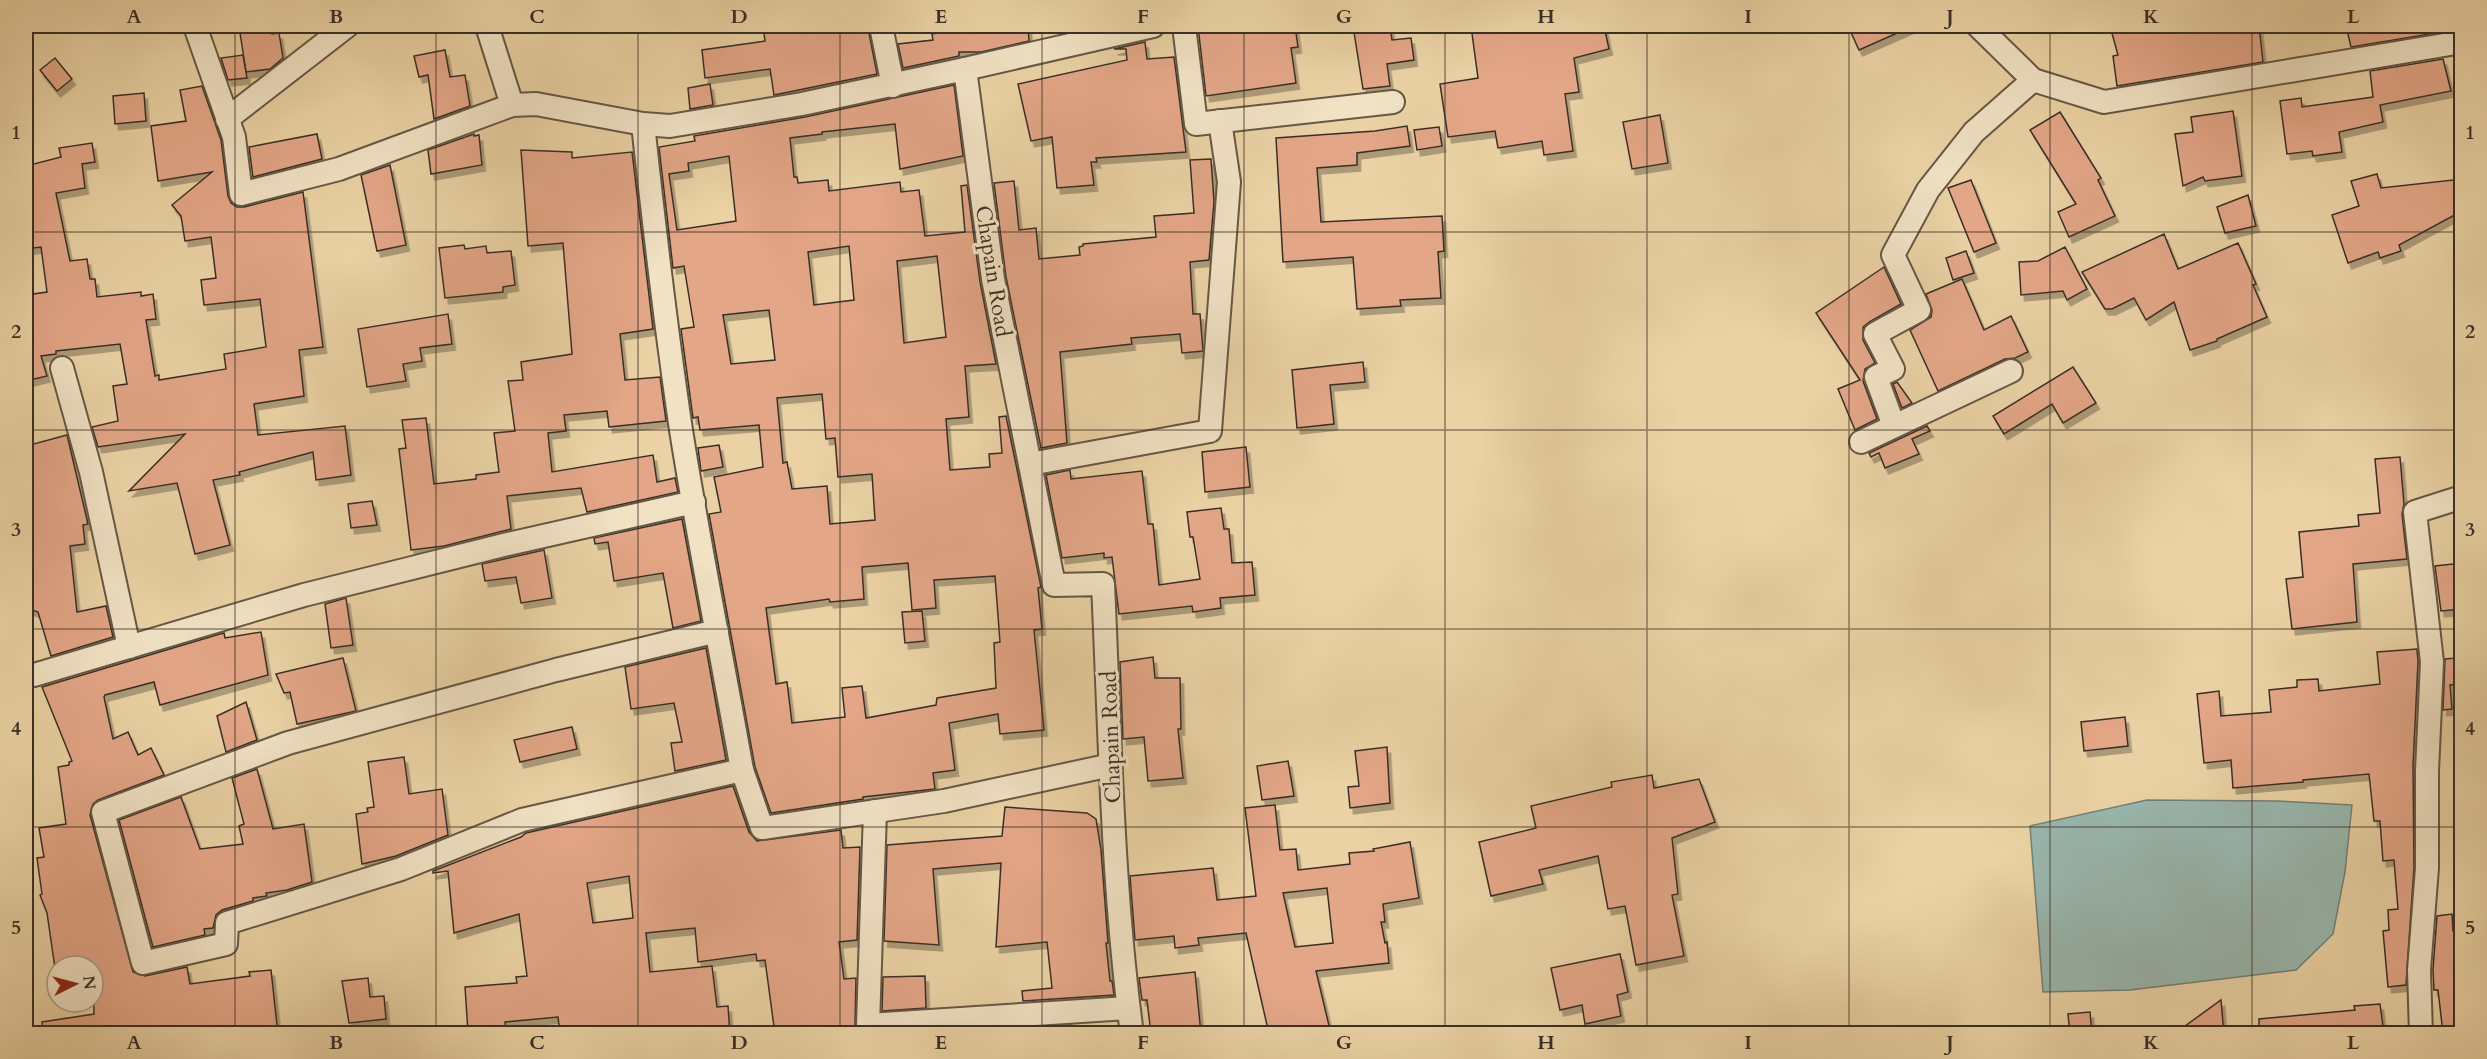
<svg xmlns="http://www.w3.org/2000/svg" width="2487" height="1059" font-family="Cardo,serif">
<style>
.water{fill:#99b6ad;stroke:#738077;stroke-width:1.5}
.building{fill:#e3a687;stroke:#3a2f26;stroke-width:1.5;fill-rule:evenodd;filter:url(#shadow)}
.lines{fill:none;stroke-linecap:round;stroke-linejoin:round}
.street-casing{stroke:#665846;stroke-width:26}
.street{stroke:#f1e2c4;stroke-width:22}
.grid{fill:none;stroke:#3a2f26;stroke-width:1.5;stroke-opacity:0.55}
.labels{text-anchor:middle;stroke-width:6;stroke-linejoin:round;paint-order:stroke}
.street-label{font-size:22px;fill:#3a2f26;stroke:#f1e2c4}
.neatline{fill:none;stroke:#3a2f26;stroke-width:2}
.grid-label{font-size:20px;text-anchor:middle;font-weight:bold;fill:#3a2f26}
</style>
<defs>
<filter id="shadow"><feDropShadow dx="3.5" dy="6" stdDeviation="0" flood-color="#0004"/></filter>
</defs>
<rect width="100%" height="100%" fill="#ead2a4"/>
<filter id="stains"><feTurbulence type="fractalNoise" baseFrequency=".00333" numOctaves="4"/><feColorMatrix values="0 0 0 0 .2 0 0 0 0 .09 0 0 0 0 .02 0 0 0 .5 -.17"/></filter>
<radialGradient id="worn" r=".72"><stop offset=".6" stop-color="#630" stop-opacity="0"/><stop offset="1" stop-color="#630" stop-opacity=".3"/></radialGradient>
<polygon class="water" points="2147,800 2277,801 2352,805 2345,872 2333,934 2296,970 2130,990 2043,992 2030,826"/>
<g class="building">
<polygon points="239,26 270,26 272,34 279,33 283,58 270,69 246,72"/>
<polygon points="763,26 849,26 850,30 868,28 877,74 774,95 770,69 705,78 702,50 765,41"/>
<polygon points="1028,26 1029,41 981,52 959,52 959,56 903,68 898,44 933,40 932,34 974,27"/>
<polygon points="1198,26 1247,26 1248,31 1295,26 1298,47 1291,48 1296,83 1206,96"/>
<polygon points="1353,26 1390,26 1392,40 1411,38 1414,60 1387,64 1390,86 1363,89"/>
<polygon points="1471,26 1604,26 1609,49 1574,58 1579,92 1565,94 1573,151 1544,155 1542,141 1498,148 1495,131 1448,137 1440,84 1478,78"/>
<polygon points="1848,26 1913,26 1859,50"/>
<polygon points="2110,26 2139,26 2141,32 2164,29 2164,32 2218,26 2259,26 2263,62 2117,86 2113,56 2118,55"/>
<polygon points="2346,26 2434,26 2436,33 2351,47"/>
<polygon points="1145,42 1147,59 1174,57 1186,152 1096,158 1097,162 1091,162 1094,185 1057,188 1052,137 1031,141 1018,84 1127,60 1126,49 1114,49"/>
<polygon points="445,50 450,77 465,75 470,106 434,119 428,75 419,77 414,56"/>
<polygon points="243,55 247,78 228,80 221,58"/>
<polygon points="55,58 72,79 57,91 40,70"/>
<polygon points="2443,59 2451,91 2380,105 2383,122 2339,132 2342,152 2313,156 2312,151 2287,154 2280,101 2301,98 2302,107 2373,97 2370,71"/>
<polygon points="710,84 713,105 690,109 688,88"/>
<path d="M 954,85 L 963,156 L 900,169 L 895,124 L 822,132 L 822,134 L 790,138 L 794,177 L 797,177 L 798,183 L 828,180 L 829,191 L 900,182 L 901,192 L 919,190 L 925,236 L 965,232 L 961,186 L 967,185 L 980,282 L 996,364 L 965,366 L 969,417 L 946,419 L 950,470 L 990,467 L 989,454 L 1002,453 L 999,417 L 1006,416 L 1041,587 L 1038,588 L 1042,629 L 1034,630 L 1044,730 L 1000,734 L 998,714 L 949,723 L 955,770 L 933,773 L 935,789 L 863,797 L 863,799 L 771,813 L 755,767 L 709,514 L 721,512 L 714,477 L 763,467 L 759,425 L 700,430 L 698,417 L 693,418 L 681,329 L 694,327 L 684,266 L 673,268 L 659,147 L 695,141 L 694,136 L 805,117 ZM 729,156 L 736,221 L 677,230 L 669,174 L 689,171 L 688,163 ZM 849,246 L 854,300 L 814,305 L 808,252 ZM 937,256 L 946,337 L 904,343 L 897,261 ZM 769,310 L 775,360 L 731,364 L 723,315 ZM 822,394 L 826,439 L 835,438 L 838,477 L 872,474 L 875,520 L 830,524 L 827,486 L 792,489 L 787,462 L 783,463 L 777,398 ZM 908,563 L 912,610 L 936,608 L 934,580 L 995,576 L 1000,642 L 994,643 L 996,688 L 937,698 L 936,705 L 866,718 L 862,686 L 842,688 L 845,717 L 792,723 L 787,682 L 776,684 L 766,608 L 829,599 L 830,602 L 864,599 L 862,567 Z"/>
<polygon points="202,86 221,140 228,196 231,203 237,207 244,207 303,192 323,347 299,350 304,396 254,404 258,435 345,426 351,475 316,480 313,452 239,472 240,475 213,480 230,545 195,554 177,483 129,491 185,434 98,447 92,427 118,421 113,386 127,384 120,344 56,351 56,354 41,356 47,376 26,381 26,295 47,292 41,247 26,249 26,166 61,157 59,148 92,143 95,162 82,164 85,188 56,193 70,261 87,259 90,279 95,279 97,297 141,292 141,296 153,294 156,319 146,320 155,376 159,375 159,380 226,369 224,354 266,347 260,299 204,305 201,280 216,278 211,237 185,241 181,216 172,205 212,172 158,181 151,126 186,121 180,90"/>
<polygon points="144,93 146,121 115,124 113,96"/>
<polygon points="2233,111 2242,176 2205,181 2203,177 2183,186 2175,134 2193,132 2191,117"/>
<polygon points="2060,112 2101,178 2098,180 2115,216 2069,237 2058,212 2076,204 2030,130"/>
<polygon points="1660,115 1668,163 1632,169 1623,122"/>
<polygon points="1407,126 1410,146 1357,153 1357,165 1317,168 1321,222 1442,216 1444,251 1438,252 1441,298 1400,300 1401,306 1357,309 1353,257 1283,262 1276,138 1375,131"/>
<polygon points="1439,127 1442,146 1417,150 1414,130"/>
<polygon points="317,134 322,159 253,177 249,147"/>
<polygon points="474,134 474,136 479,135 482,165 431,174 428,150"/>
<polygon points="521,150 572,152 572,158 632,152 653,329 620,334 625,380 660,377 666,421 609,427 607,411 564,415 566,431 548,433 552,472 653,455 657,482 675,478 678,492 587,512 581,488 507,496 511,529 444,546 411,550 399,449 406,448 402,420 426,418 434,484 476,479 476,475 499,472 494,433 515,431 508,381 523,380 521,362 572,354 563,243 528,246"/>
<polygon points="1211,159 1214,202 1209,260 1190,262 1193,314 1200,314 1203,351 1182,353 1180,334 1131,338 1132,344 1060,352 1067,443 1041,448 1006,277 994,183 1014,181 1019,230 1036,228 1039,259 1080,255 1079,247 1083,246 1083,244 1156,237 1154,216 1194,213 1190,160"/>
<polygon points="390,165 406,245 377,251 361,175"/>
<polygon points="2377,174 2381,188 2462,179 2462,211 2399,245 2401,251 2380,258 2378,252 2348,263 2332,215 2359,206 2351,181"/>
<polygon points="1971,180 1996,243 1974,252 1948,188"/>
<polygon points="2248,195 2256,226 2225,233 2217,207"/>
<polygon points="2164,234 2178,269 2238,243 2256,284 2253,285 2267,317 2217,339 2217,341 2190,350 2174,302 2146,320 2134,298 2112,309 2105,309 2082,272"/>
<polygon points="464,245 465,249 486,246 487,253 511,251 515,285 503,287 503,292 445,298 439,248"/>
<polygon points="2065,247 2087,289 2067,300 2063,291 2021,295 2019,262 2038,261"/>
<polygon points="1966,251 1974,273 1953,280 1946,258"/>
<polygon points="1884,267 1901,304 1869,322 1863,327 1863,340 1875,363 1865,369 1863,381 1877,419 1855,430 1838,389 1860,380 1816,313"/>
<polygon points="1962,279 1984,330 2011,316 2028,352 2015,358 2005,359 1938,391 1910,330 1931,317 1932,310 1926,294"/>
<polygon points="448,314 452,344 420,348 422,361 403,364 406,381 367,387 358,329"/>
<polygon points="1363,362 1365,382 1330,385 1334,424 1297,428 1292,370"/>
<polygon points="2073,367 2096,403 2063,423 2052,404 2004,434 1993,416"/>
<polygon points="1897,382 1912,403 1902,408 1893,384"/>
<polygon points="1927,426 1930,431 1912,439 1919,454 1885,468 1879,453 1871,457 1869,453"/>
<polygon points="67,435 88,524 83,525 85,544 70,546 77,612 106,606 113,637 51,656 38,612 26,608 26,446"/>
<polygon points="719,445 723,467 701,471 698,448"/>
<polygon points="1246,447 1250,487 1205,492 1202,452"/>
<polygon points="2400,457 2404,504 2402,514 2407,559 2353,564 2357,622 2292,629 2286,579 2303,577 2299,532 2359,526 2358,515 2380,513 2375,459"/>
<polygon points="1070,470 1071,479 1142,471 1148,524 1153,524 1159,585 1200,579 1193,537 1190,537 1187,512 1221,508 1224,529 1229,529 1232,563 1252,562 1255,595 1220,598 1221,608 1193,612 1192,606 1119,614 1112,557 1104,558 1104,553 1062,558 1046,475"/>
<polygon points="372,501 377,525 351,528 348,504"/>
<polygon points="682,519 701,621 673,628 663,573 614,581 608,542 595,544 594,538"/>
<polygon points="544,550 552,598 521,603 516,577 485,581 482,564"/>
<polygon points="2462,563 2462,609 2441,611 2435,566"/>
<polygon points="346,598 353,645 331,648 325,604"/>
<polygon points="922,611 925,641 905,643 902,612"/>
<polygon points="261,632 268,675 160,705 154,682 105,695 104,697 113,739 128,732 138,755 151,748 164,775 98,800 93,804 90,815 133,972 145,976 187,967 190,984 250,976 249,972 271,970 278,1034 43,1034 42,1022 94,1014 93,966 57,966 56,975 47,913 40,895 42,894 37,858 44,857 39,828 66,824 58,767 69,765 69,762 72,761 42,687 220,634 224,633 225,638"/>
<polygon points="706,648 726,760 675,771 671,743 682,742 674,703 631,709 625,667"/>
<polygon points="2417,649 2418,662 2413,765 2414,867 2406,985 2388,987 2383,931 2389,930 2388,910 2398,909 2394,860 2383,861 2380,821 2374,821 2369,774 2303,780 2303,782 2233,788 2231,760 2204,763 2197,694 2219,691 2221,716 2271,712 2269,690 2297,687 2297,680 2318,679 2319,691 2380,684 2377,652"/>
<polygon points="1153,657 1155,678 1180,678 1181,729 1178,729 1183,778 1148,781 1144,737 1123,739 1120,662"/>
<polygon points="343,658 356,711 297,724 290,692 284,693 276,674"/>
<polygon points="2456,658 2459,684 2450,685 2452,709 2443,710 2445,659"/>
<polygon points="246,702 257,740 226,752 217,716"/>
<polygon points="2125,717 2128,746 2084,751 2081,722"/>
<polygon points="572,727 577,749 520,762 514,740"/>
<polygon points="1387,747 1390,803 1350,808 1348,787 1359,786 1355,751"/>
<polygon points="404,757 409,794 442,789 448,835 396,856 362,864 356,814 368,812 367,808 374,807 368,762"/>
<polygon points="1288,761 1294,796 1262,800 1257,766"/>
<polygon points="257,769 273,829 304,824 312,882 287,890 266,893 267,896 253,898 253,901 222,910 216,915 213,928 204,929 205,935 153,947 119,820 181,797 200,849 243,844 239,826 244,824 232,778"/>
<polygon points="1652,775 1654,788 1699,779 1715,822 1672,838 1678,894 1672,895 1684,956 1636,965 1625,906 1608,909 1598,856 1539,870 1543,884 1491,896 1479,842 1536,828 1531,806 1612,787 1611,782"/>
<path d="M 733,786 L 749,832 L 757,841 L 841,830 L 843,848 L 860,847 L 857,940 L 839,942 L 844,979 L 856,978 L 855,1025 L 858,1034 L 775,1034 L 765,960 L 757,961 L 756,954 L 698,962 L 695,928 L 646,933 L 650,972 L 712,966 L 717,1007 L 728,1006 L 730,1034 L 560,1034 L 558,1017 L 505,1022 L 506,1034 L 486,1034 L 486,1031 L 468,1032 L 465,987 L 517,983 L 516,977 L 527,976 L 519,914 L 454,933 L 448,871 L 433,873 L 433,871 L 521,837 L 526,833 ZM 629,876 L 633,918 L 593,923 L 587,883 Z"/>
<path d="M 1275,805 L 1280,850 L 1296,849 L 1298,870 L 1350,864 L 1349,853 L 1374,851 L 1373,849 L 1410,842 L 1419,898 L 1383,904 L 1385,922 L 1381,922 L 1385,943 L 1387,942 L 1389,963 L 1316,971 L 1331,1034 L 1269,1034 L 1246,933 L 1198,938 L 1199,945 L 1175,948 L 1174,936 L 1135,940 L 1130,876 L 1213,868 L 1217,900 L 1256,896 L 1245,808 ZM 1327,888 L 1333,943 L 1295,947 L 1283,893 Z"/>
<polygon points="1005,807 1087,813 1096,819 1101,850 1108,943 1106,943 1110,981 1112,981 1114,995 1023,1001 1022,991 1052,988 1047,942 996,947 1001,863 933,869 939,945 884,941 887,845 1002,836"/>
<polygon points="2452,914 2453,931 2462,930 2462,1031 2443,1033 2438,990 2434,990 2433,970 2437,916"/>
<polygon points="1620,954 1628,992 1617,995 1621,1016 1585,1024 1582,1005 1560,1010 1551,968"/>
<polygon points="1195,972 1201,1034 1151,1034 1147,1000 1142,1000 1139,978"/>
<polygon points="925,976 926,1008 882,1011 883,977"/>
<polygon points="368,978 370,997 384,996 386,1019 349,1023 342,981"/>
<polygon points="2221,1000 2224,1034 2174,1034"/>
<polygon points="2380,1004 2384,1034 2259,1034 2259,1019 2355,1010 2354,1006"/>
<polygon points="2090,1012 2092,1034 2070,1034 2068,1014"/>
<polygon points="1072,1025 1073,1032 1026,1034 1026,1028"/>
</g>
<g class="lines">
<defs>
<g id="street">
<polyline points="195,26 234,137 241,194 339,169 512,105"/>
<path d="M 487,26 L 512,105 L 536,104 L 643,124 L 670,126 L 802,104 L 965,69 L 993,279 L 1054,585 L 1103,584 C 1110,734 1112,885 1132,1034"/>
<polyline points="881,26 893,86"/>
<polyline points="1184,26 1196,124 1393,102"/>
<polyline points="1978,26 2033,80 2104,102 2462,42"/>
<polyline points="965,69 1153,26"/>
<polyline points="227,119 347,26"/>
<path d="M 643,124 C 654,226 666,328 681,430 C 699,544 722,657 742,770 L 522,820 L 401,869 L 227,923 L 226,944 L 143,963 L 103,812 L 288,743 L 556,670 L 717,631"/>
<polyline points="62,368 91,472 129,647"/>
<polyline points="1894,426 1876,377 1893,369 1875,334 1919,310 1893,255 1928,190 1974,132 2033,80"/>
<polyline points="1861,442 2011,371"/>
<polyline points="1030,464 1210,431 1229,182 1220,121"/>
<polyline points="34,675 304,595 508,544 694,502"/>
<polyline points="742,770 762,828 944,801 1111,765"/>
<polyline points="875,811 868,1025 1128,1008"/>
<polyline points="2421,1034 2419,970 2427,868 2427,771 2432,662 2415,512 2462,497"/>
</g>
</defs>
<use href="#street" class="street-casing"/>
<use href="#street" class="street"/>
</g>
<path class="grid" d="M 235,26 L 235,1034M 436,26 L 436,1034M 638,26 L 638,1034M 840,26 L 840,1034M 1042,26 L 1042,1034M 1244,26 L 1244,1034M 1445,26 L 1445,1034M 1647,26 L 1647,1034M 1849,26 L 1849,1034M 2050,26 L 2050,1034M 2252,26 L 2252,1034M 26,232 L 2462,232M 26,430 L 2462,430M 26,629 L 2462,629M 26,827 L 2462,827"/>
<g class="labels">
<g class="street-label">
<text transform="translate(994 271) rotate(81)" y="8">Chapain Road</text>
<text transform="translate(1110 737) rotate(-92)" y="8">Chapain Road</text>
</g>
</g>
<rect width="2487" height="1059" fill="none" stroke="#ead2a4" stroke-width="66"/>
<g transform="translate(75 984) rotate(84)"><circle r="28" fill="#f1e2c4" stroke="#a89a85" stroke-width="1.5"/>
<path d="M0-4.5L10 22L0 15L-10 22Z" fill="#8f2418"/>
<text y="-9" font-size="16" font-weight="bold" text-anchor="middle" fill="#3a2f26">N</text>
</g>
<rect x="33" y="33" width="2421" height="993" class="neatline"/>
<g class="grid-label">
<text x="134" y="23">A</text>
<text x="336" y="23">B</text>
<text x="537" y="23">C</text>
<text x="739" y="23">D</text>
<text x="941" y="23">E</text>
<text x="1143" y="23">F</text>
<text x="1344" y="23">G</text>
<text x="1546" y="23">H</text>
<text x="1748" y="23">I</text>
<text x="1950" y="23">J</text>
<text x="2151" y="23">K</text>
<text x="2353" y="23">L</text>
<text x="16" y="139">1</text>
<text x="2470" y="139">1</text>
<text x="16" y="338">2</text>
<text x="2470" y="338">2</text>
<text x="16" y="536">3</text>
<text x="2470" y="536">3</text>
<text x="16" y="735">4</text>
<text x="2470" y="735">4</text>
<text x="16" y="934">5</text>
<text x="2470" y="934">5</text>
<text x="134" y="1049">A</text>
<text x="336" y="1049">B</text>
<text x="537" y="1049">C</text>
<text x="739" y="1049">D</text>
<text x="941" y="1049">E</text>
<text x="1143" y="1049">F</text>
<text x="1344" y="1049">G</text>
<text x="1546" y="1049">H</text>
<text x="1748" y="1049">I</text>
<text x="1950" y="1049">J</text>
<text x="2151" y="1049">K</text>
<text x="2353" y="1049">L</text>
</g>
<rect width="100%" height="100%" filter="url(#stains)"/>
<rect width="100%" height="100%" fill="url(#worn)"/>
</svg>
